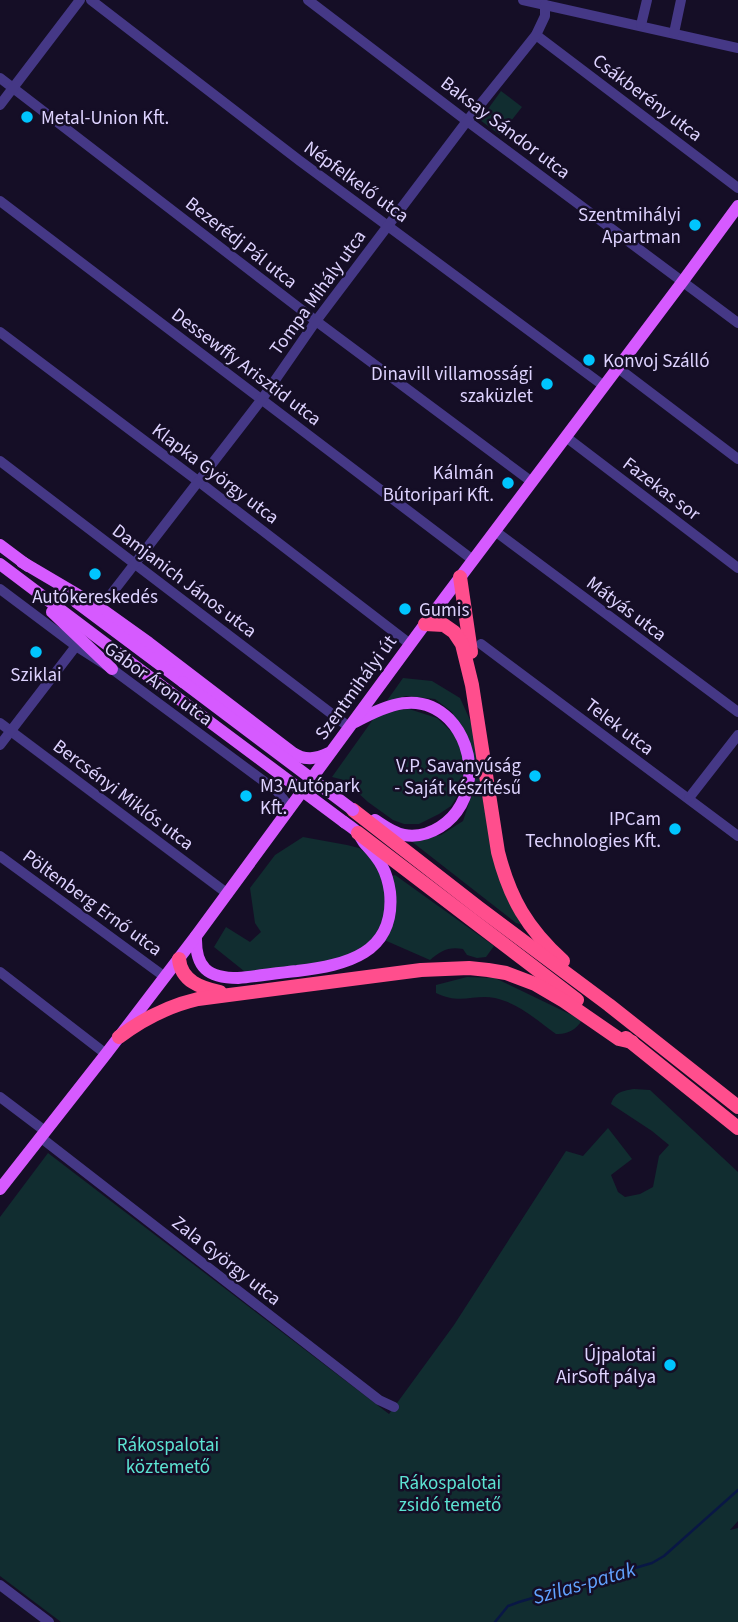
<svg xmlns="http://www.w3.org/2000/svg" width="738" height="1622" font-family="'Source Sans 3',sans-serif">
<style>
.green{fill:#112d30}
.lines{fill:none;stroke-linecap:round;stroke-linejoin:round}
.stream{stroke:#091745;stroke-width:2.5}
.minor{stroke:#453886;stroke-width:10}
.major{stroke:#d65aff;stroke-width:12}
.highway{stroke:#ff4e8d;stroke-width:14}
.major-bridge{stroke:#d65aff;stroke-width:12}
.poi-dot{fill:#00c5fe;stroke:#150e26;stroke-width:2.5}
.labels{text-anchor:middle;stroke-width:5;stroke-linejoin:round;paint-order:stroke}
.street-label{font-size:19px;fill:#ded3ff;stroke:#150e26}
.poi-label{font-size:19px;fill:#ded3ff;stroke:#150e26;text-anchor:end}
.park-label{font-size:19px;fill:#5ce3d2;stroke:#150e26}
.water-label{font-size:21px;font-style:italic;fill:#61a2ff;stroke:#150e26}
</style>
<rect width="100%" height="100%" fill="#150e26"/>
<g class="green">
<polygon points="501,91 522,107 500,135 480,120"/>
<polygon points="403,678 432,681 460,698 476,733 484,808 503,886 524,925 516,923 411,841 441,835 463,821 472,794 476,767 466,739 452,712 435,699 406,696 386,702"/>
<polygon points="409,709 437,718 455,735 463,748 465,779 461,790 451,806 439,814 419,824 404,824 393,820 368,802 344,780 332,777 374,718 392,711"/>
<polygon points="303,837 347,845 359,848 368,855 379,870 388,906 379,930 364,950 342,960 249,975 214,947 226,927 250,942 261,932 255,923 250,888 275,855"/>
<path d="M 395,875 L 494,946 L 486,957 L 477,958 L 467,955 L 463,949 C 449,946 440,951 430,960 L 382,939 L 391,877 Z"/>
<path d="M 467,977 L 495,978 L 582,1020 C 577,1029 567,1035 556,1034 C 538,1021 518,1003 495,998 C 474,994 460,1005 436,993 L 436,985 Z"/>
<path d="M 634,1089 L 650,1090 L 738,1172 L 738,1521 L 730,1530 L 738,1528 L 738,1622 L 61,1622 L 0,1576 L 0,1217 L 48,1153 L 389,1414 L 454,1325 L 566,1151 L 583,1156 L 608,1128 L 632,1159 L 611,1175 L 618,1192 L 625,1197 L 640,1194 L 653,1187 L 659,1156 L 669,1145 L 652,1131 L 611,1104 C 615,1092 622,1091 634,1089 Z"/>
</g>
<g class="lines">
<polyline class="stream" points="495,1622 508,1606 519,1602 652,1563 664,1556 738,1490"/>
<g class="minor">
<polyline points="91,0 300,161 604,386"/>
<polyline points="308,0 467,121 738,323"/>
<polyline points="523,0 738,48"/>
<polyline points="641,25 647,0"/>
<polyline points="674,33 681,0"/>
<polyline points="536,35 738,188"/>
<polyline points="0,78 316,321 532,482"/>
<polyline points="0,105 80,0"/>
<polyline points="0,201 473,560"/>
<polyline points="0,332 198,481 410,644"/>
<polyline points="618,368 738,459"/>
<polyline points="566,437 738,568"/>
<polyline points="0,461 349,727"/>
<polyline points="495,531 738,712"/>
<polyline points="0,589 76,646 112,669 277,791 287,804 288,812"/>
<polyline points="109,597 262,399 316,321 467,121 536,35 545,16 545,5"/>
<polyline points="481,644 738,836"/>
<polyline points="0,723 228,894"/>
<polyline points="0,745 76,646"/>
<polyline points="689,798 738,735"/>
<polyline points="0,856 165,977"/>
<polyline points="0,972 106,1054"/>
<polyline points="0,1097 45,1131"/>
<polyline points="40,1137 379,1400 394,1407"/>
<polyline points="0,1585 49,1622"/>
</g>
<g class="major">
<polyline points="0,545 28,566"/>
<path d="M 22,562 L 100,608 L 149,643 L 293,753 C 305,761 316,759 329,753"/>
<polyline points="0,564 171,693"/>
<polyline points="76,602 183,682"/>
<polyline points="52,612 112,669"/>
<path d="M 355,722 C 386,705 420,690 449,719 C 478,749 477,804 440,827 C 429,834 416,837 404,835 C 393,833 384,826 375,820"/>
<path d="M 196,936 C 195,968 208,978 238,978 C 258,976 277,973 297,971 C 346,965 396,954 390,892 C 387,871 380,860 366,845 C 362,841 361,836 357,832 C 353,828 348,825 344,822"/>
<polyline points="0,1189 106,1054 196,936 425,624 683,281 738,206"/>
</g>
<g class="highway">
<polyline points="460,577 471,652"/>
<path d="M 425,624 L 444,625 L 454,632 L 462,644 L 472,685 L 498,852 C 510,899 527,928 563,961"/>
<polyline points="353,810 479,908 609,1005 738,1107"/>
<polyline points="358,833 577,1000"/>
<path d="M 179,959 C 181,981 201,988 220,992"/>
<path d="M 119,1037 C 144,1018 168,1006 198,999 L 421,970 L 469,968 L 488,970 L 506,973 L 535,984 L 564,1001 L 619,1039 L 632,1042"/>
<polyline points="626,1038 738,1128"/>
</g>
<g class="major-bridge">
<polyline points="183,682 353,810"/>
<polyline points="171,693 344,822"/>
</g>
</g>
<g class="poi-dot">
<circle cx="27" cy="117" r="7"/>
<circle cx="695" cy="225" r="7"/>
<circle cx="589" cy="360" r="7"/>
<circle cx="547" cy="384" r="7"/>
<circle cx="508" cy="483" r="7"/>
<circle cx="95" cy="574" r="7"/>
<circle cx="405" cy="609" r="7"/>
<circle cx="36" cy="652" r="7"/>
<circle cx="535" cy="776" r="7"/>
<circle cx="246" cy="796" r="7"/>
<circle cx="675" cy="829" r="7"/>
<circle cx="670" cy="1365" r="7"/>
</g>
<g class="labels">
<g class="street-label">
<text transform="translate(648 97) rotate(37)" y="7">Csákberény utca</text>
<text transform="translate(506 127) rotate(37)" y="7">Baksay Sándor utca</text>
<text transform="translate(357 181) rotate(36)" y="7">Népfelkelő utca</text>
<text transform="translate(242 242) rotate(38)" y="7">Bezerédj Pál utca</text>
<text transform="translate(317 292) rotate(-54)" y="7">Tompa Mihály utca</text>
<text transform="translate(247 366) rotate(37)" y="7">Dessewffy Arisztid utca</text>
<text transform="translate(216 473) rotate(37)" y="7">Klapka György utca</text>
<text transform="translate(662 488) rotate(37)" y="7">Fazekas sor</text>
<text transform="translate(185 580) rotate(37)" y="7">Damjanich János utca</text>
<text transform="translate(627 608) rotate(37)" y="7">Mátyás utca</text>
<text transform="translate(159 683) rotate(36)" y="7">Gábor Áron utca</text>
<text transform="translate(355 687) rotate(-54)" y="7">Szentmihályi út</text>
<text transform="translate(620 726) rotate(37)" y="7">Telek utca</text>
<text transform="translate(124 794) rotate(37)" y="7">Bercsényi Miklós utca</text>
<text transform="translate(93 902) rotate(36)" y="7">Pöltenberg Ernő utca</text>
<text transform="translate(227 1260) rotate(38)" y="7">Zala György utca</text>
</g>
<g class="poi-label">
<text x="41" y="124" text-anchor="start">Metal-Union Kft.</text>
<text x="681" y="221">Szentmihályi<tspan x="681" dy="22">Apartman</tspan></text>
<text x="603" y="367" text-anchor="start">Konvoj Szálló</text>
<text x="533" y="380">Dinavill villamossági<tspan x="533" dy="22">szaküzlet</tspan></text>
<text x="494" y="479">Kálmán<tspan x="494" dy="22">Bútoripari Kft.</tspan></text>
<text x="95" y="603" text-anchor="middle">Autókereskedés</text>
<text x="419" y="616" text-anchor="start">Gumis</text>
<text x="36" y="681" text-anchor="middle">Sziklai</text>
<text x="521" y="772">V.P. Savanyúság<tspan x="521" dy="22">- Saját készítésű</tspan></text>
<text x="260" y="792" text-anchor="start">M3 Autópark<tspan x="260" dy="22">Kft.</tspan></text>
<text x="661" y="825">IPCam<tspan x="661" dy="22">Technologies Kft.</tspan></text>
<text x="656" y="1361">Újpalotai<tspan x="656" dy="22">AirSoft pálya</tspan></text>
</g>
<g class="park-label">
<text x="168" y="1451">Rákospalotai<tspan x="168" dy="22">köztemető</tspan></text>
<text x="450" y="1489">Rákospalotai<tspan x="450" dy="22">zsidó temető</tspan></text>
</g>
<g class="water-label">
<text transform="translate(584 1583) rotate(-16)" y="7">Szilas-patak</text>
</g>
</g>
</svg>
